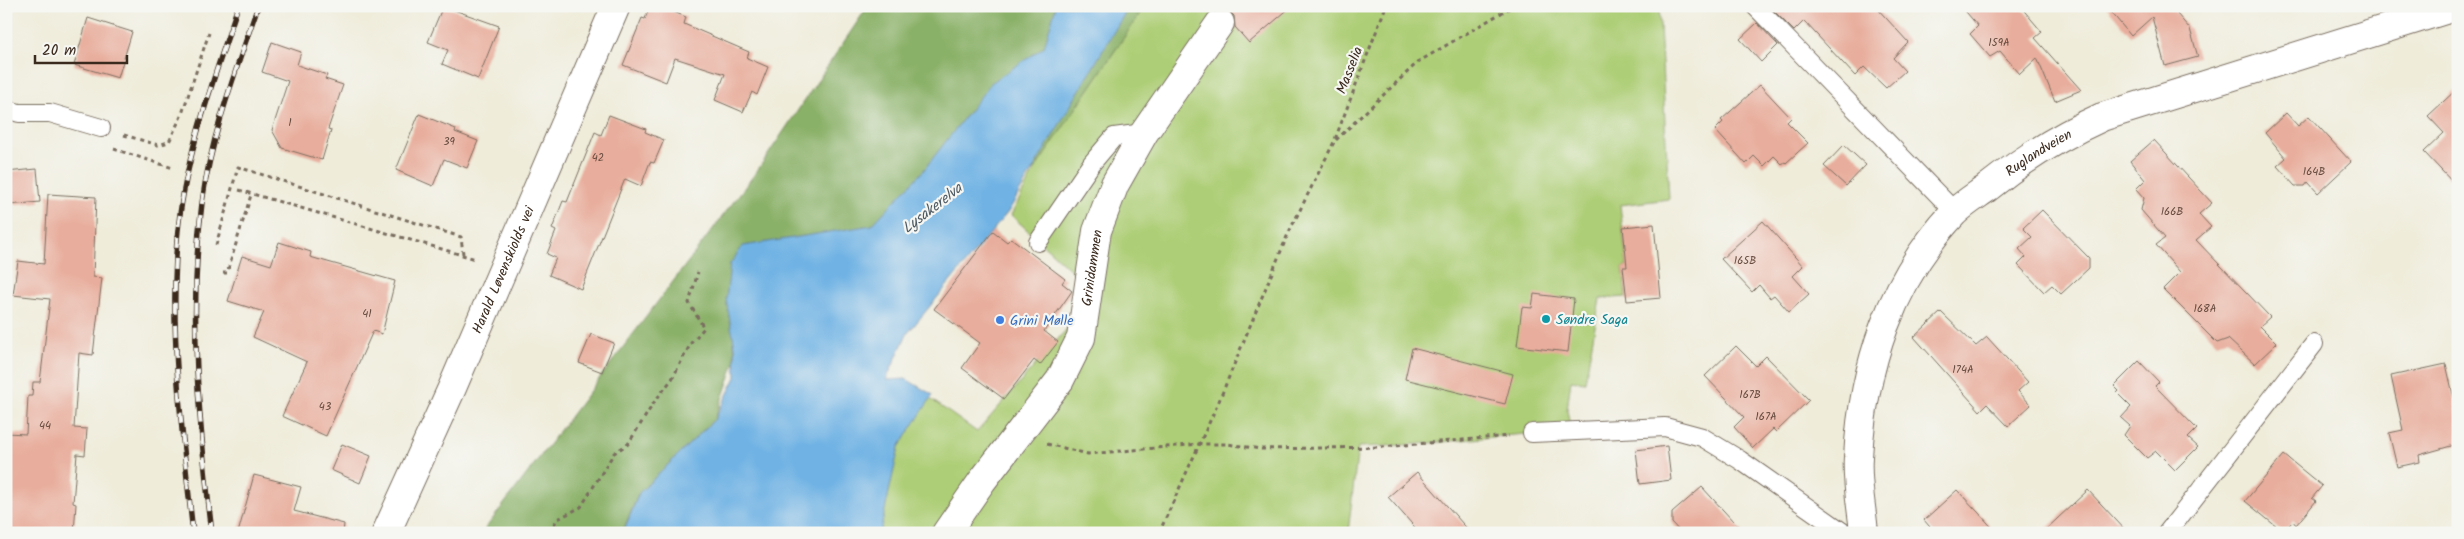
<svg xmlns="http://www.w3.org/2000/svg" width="2464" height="539" font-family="Kalam,sans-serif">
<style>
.green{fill:#adce76;stroke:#747c4a}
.forest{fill:#8ab167;stroke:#626e42}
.water{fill:#70b2e4;stroke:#566e81}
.building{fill:#e8ad9c}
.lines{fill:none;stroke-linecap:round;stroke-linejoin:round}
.service-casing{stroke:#7a6e60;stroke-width:20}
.minor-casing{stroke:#7a6e60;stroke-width:30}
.path{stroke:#7a6e60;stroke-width:3;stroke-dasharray:4 4;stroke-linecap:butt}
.service{stroke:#fff;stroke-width:18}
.minor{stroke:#fff;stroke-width:28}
.rail-casing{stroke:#3b2a1e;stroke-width:5.5}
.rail{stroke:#f6f6f2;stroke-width:4;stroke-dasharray:11;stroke-linecap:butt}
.culture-dot{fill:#0f9aa8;stroke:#f6f6f2;stroke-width:2}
.shop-dot{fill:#3f7fe0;stroke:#f6f6f2;stroke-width:2}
.labels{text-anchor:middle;stroke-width:4.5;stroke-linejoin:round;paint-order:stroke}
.number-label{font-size:11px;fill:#664b3e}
.street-label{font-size:14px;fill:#3b2a1e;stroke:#f6f6f2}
.culture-label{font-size:14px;fill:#0d838f;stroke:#f6f6f2;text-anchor:start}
.shop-label{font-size:14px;fill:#366cbe;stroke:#f6f6f2;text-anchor:start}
.water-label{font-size:15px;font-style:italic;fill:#4e5a63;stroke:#f6f6f2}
</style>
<rect width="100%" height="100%" fill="#f6f6f2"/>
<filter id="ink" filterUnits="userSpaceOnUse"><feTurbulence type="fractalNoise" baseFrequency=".02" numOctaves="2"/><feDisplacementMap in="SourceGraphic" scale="10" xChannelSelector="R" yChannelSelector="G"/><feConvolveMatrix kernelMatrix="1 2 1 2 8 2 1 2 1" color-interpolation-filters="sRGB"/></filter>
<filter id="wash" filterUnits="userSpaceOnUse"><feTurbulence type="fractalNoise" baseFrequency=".0096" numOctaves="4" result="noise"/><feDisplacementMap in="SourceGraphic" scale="20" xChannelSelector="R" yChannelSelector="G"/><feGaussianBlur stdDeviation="1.12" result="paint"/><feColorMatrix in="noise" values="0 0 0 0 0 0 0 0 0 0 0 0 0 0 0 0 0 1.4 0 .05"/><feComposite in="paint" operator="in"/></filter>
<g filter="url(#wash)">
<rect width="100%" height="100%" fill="#efecda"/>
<path class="green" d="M 1145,6 L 1659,6 L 1669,199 L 1620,205 L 1627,267 L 1623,267 L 1626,297 L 1600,299 L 1585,382 L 1571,380 L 1567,410 L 1571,431 C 1500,434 1430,446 1358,447 L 1348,533 L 880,533 L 884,498 L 899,447 L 929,398 L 977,432 L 1092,300 L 1073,272 L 1011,215 L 1035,169 Z"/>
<polygon class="forest" points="868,6 1145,6 1035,169 923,239 730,264 735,362 715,419 639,493 622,533 482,533 757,171"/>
<polygon class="water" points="1056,6 1129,6 1008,212 907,334 886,380 906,379 933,395 899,447 880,533 623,533 639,493 715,419 736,377 735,347 726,300 730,264 743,246 872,225 923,171 991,83 1044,47"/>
<g id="blocks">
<g class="building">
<polygon points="443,6 499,26 478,79 442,64 448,50 428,42"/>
<polygon points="650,6 659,6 686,17 684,24 749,52 747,58 768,67 757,95 752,92 743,112 715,100 725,74 675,58 666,82 623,65 642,18 645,19"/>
<polygon points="1218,6 1292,6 1249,43 1235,27 1234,16 1228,10"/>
<polygon points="1775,6 1875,6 1908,42 1893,58 1905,71 1886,88 1864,67 1855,76 1804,21 1794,31 1772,9"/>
<polygon points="1961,6 2020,6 2042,32 2035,38 2081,90 2055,101 2037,58 2020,74 2000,51 1990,57 1970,34 1978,26"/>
<polygon points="2106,6 2170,6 2190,29 2198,57 2165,66 2152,17 2131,36"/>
<polygon points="88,18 132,32 118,78 74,65"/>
<polygon points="1757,23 1778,45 1761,62 1740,39"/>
<polygon points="272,42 301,52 297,65 327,75 325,79 343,85 328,129 331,130 322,160 282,148 272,130 288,81 262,72"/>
<polygon points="1760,85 1791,118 1787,122 1808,143 1786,163 1785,162 1782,164 1774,156 1764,166 1754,156 1746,164 1715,130 1723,122 1721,120"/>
<polygon points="2458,88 2458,188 2424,152 2444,133 2428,116"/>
<polygon points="2286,113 2298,126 2309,116 2351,162 2318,193 2308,182 2305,186 2295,186 2277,166 2286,158 2265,133"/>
<polygon points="419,114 456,129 455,132 478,141 467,168 444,159 433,186 396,170"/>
<polygon points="609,115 646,129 645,132 664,140 654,163 650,162 641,186 625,179 581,289 549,275 556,258 547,254 556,231 552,229 563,201 567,202 595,132 601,135"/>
<polygon points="2154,140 2212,203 2199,214 2211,227 2196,240 2270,317 2260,326 2277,343 2255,364 2228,339 2217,343 2163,289 2180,272 2156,245 2165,238 2141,210 2144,198 2136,189 2145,180 2130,161"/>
<polygon points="1844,145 1866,165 1846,186 1824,166"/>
<polygon points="37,169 40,202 8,205 6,172"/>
<polygon points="48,194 96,197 93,277 102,278 93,355 79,353 74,428 87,429 85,455 77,454 73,503 76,504 74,533 6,533 6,433 26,434 28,396 32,396 33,382 40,382 50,299 13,295 18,261 44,264"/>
<polygon points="2042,210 2089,258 2089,268 2061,294 2052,285 2044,292 2018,265 2026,257 2019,249 2032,237 2023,228"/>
<polygon points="1763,221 1803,266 1793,276 1809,294 1789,312 1774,295 1770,298 1759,285 1752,292 1721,259"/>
<polygon points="1654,224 1661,298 1627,301 1623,267 1627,267 1623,227"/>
<polygon points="993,231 1007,242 1011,238 1040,260 1065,279 1062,283 1072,291 1044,331 1058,342 1040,365 1034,360 1004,399 962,368 980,343 934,309"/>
<polygon points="279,242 311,252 310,257 395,281 382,334 373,331 326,436 282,416 307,362 253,337 264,312 228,301 242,256 271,265"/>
<polygon points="1534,294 1574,299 1568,352 1517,346 1522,307 1532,308"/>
<polygon points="1941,312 1976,346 1987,337 2028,382 2018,391 2031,405 2008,426 1987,404 1980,411 1914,337"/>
<polygon points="591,334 614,343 602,372 579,363"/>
<polygon points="1736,346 1756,366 1766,356 1809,400 1776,432 1773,429 1753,448 1734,427 1744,417 1705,376"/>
<polygon points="1412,348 1513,374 1505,404 1405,379"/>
<polygon points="2139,361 2159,382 2155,386 2197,429 2188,438 2198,447 2175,470 2156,451 2147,458 2124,435 2130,426 2121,418 2131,407 2117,393 2119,391 2114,386"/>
<polygon points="2446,364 2458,416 2458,444 2419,455 2420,462 2397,467 2389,433 2403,430 2391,376"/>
<polygon points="342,444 371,456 360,483 331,470"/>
<polygon points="1667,446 1671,480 1640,484 1636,450"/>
<polygon points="2284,455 2322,486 2312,498 2316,501 2307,512 2296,525 2293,521 2283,532 2245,501"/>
<polygon points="1417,472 1471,533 1420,533 1388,497"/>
<polygon points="254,475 301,487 294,511 344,524 343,533 238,533"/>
<polygon points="1702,487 1744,533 1681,533 1672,523 1672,513"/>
<polygon points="1957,490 1978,512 1997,533 1935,533 1924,520"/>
<polygon points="2088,490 2128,533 2042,533"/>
</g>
</g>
</g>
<g filter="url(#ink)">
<use href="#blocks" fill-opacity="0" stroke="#7a6e60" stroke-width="1"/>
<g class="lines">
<defs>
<g id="service">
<polyline points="1755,6 1955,212"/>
<polyline points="6,109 19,113 50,113 101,128"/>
<polyline points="1038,242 1092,163 1114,137 1144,133"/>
<polyline points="1532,433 1665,427 1702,437 1740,460 1844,533"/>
<polyline points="2167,533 2314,344"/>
</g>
<g id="minor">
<path id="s1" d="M 386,533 L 452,388 L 616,6"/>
<path id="s2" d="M 946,533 L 982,481 L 1060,380 L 1081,338 L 1097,231 L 1115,184 L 1144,133 L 1220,23"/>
<path id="s3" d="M 1864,533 C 1862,508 1856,482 1858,457 C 1863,367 1891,280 1954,213 C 1963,204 1976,196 1987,188 C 2023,159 2060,136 2102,117 L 2458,6"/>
</g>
</defs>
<use href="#service" class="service-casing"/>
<use href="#minor" class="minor-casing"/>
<g class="path">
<polyline points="124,135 158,145 169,142 182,114 209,33"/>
<polyline points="1336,140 1418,62 1513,6"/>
<polyline points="114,149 173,168"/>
<polyline points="239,190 476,259"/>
<polyline points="216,245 238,167 461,237 463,254"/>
<polyline points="223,273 227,273 251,195"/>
<polyline points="1047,444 1088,454 1200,444 1227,444 1261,449 1381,447 1509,436"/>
<polyline points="552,533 556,520 581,507 614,453 628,444 655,401 672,379 691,343 704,328 689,303 698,272"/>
<polyline points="1159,533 1219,401 1288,234 1334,142 1386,6"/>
</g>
<use href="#service" class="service"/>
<use href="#minor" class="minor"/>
<defs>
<g id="rail">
<path d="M 193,533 C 183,441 171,349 176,256 C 180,169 211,88 238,6"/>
<path d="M 212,533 C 199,423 188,313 202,203 C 211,136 236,70 258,6"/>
</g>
</defs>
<use href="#rail" class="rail-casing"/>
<use href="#rail" class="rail"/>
</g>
</g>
<circle class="culture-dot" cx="1546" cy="319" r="5"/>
<circle class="shop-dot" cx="1000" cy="320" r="5"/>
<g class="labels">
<g class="number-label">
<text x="1999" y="46">159A</text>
<text x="290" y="126">1</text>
<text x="449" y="145">39</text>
<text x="598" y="161">42</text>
<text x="2314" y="175">164B</text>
<text x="2172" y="215">166B</text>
<text x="1745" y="264">165B</text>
<text x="2205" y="312">168A</text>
<text x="367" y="317">41</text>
<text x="1963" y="373">174A</text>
<text x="1750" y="398">167B</text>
<text x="325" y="410">43</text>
<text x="1766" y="420">167A</text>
<text x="45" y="429">44</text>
</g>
<g class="street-label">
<text transform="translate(1349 70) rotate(-69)" y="5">Masselia</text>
<text dy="5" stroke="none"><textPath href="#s3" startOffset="448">Ruglandveien</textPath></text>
<text dy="5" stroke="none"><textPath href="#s2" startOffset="309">Grinidammen</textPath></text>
<text dy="5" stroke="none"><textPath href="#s1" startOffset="288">Harald Løvenskiolds vei</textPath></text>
</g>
<g class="culture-label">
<text x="1556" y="324">Søndre Saga</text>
</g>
<g class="shop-label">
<text x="1010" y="325">Grini Mølle</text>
</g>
<g class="water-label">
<text transform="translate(932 208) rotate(-38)" y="5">Lysakerelva</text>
</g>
</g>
<rect width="2464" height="539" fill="none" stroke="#f6f6f2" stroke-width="25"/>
<path d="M35 55v8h92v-8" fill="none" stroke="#3b2a1e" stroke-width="2.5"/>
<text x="42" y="55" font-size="15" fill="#3b2a1e" stroke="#f6f6f2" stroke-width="4" paint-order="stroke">20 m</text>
</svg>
